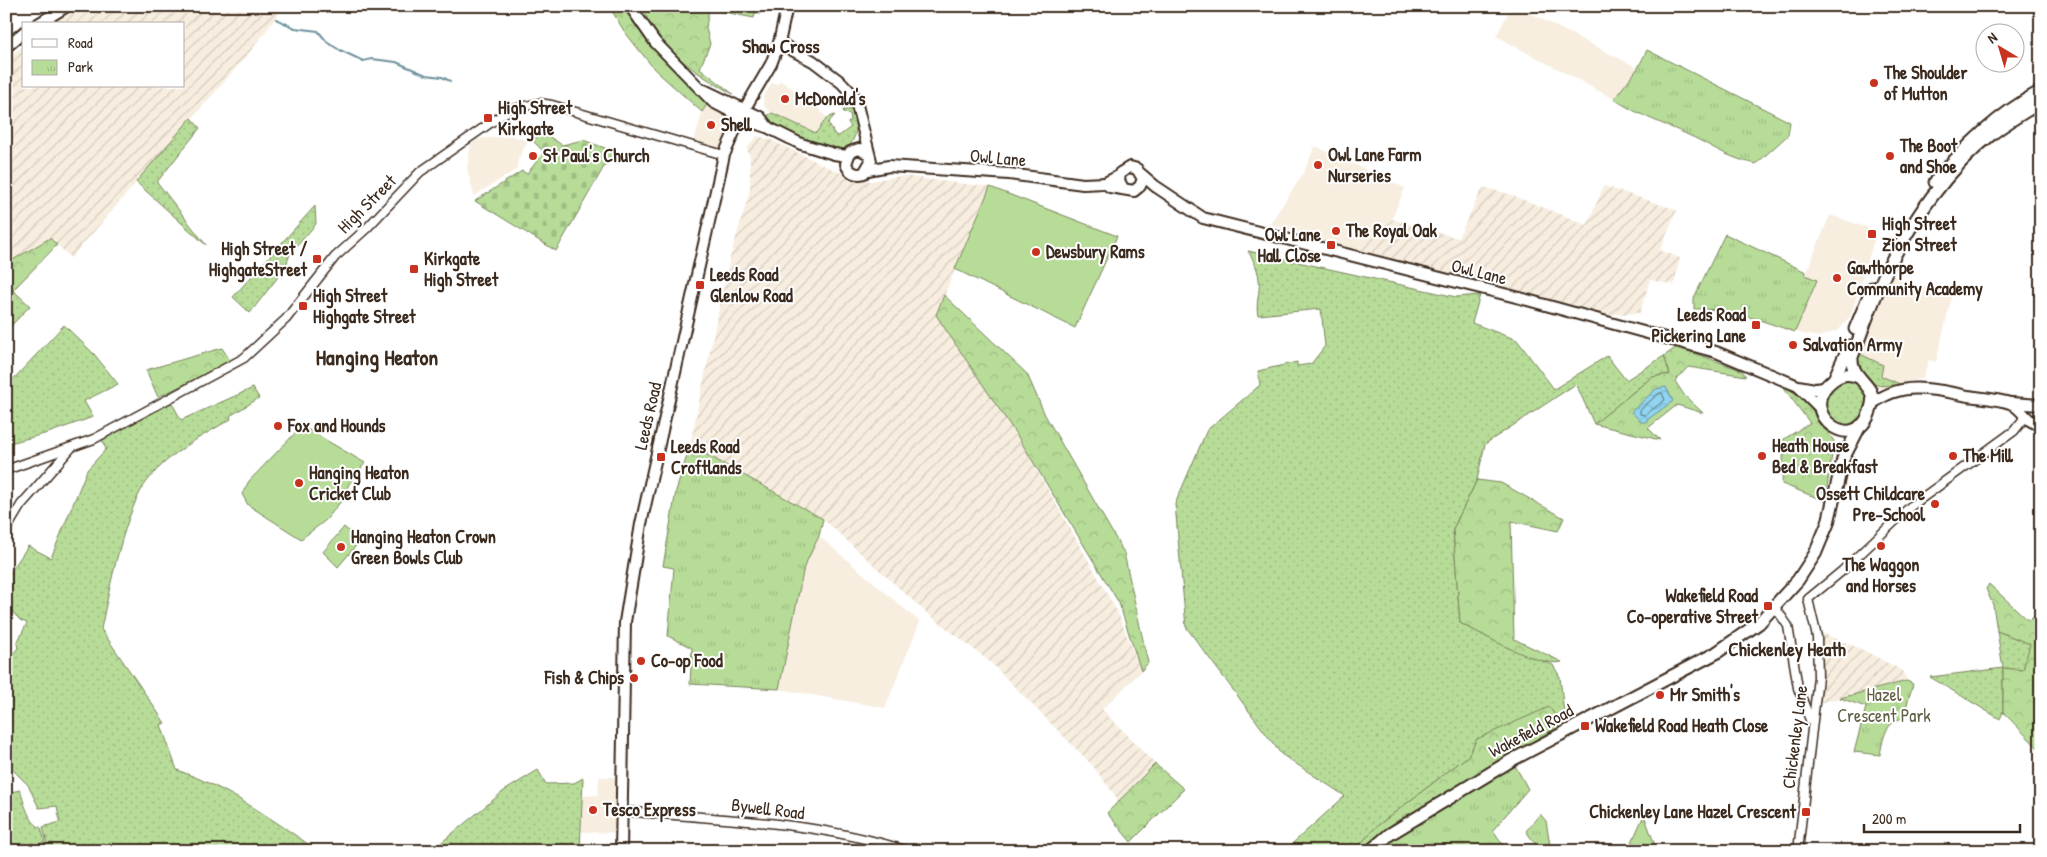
<svg xmlns="http://www.w3.org/2000/svg" width="2047" height="857" font-family="'Patrick Hand',sans-serif">
<style>
.built{fill:#f7eee0}
.industrial{fill:url(#industrial-furrows)}
.grass{fill:url(#grass-dots);stroke:#79835b}
.forest{fill:url(#forest-crowns);stroke:#79835b}
.cemetery{fill:url(#cemetery-stones);stroke:#79835b}
.park{fill:url(#park-tufts);stroke:#79835b}
.pitch{fill:#b7dc98;stroke:#79835b}
.water{fill:url(#water-waves);stroke:#6e919d}
.lines{fill:none;stroke-linecap:round;stroke-linejoin:round}
.shore{stroke:#5d6e72;stroke-width:1}
.stream{stroke:#6e919d;stroke-width:2}
.minor-casing{stroke:#3b2a1e;stroke-width:11}
.major-casing{stroke:#3b2a1e;stroke-width:14}
.highway-casing{stroke:#3b2a1e;stroke-width:15}
.minor{stroke:#fff;stroke-width:8}
.major{stroke:#fff;stroke-width:10}
.highway{stroke:#fff;stroke-width:11}
.poi-dot{fill:#c8321e;stroke:#fff;stroke-width:2}
.labels{text-anchor:middle;stroke-width:4;stroke-linejoin:round;paint-order:stroke}
.poi-label{font-size:18px;font-weight:bold;fill:#3b2a1e;stroke:#fff;text-anchor:start}
.street-label{font-size:18px;fill:#3b2a1e;stroke:#fff}
.park-label{font-size:18px;fill:#605f43;stroke:#fff}
.neighbourhood-label{font-size:19px;font-weight:bold;fill:#3b2a1e;stroke:#fff}
.district-label{font-size:22px;font-weight:bold;fill:#3b2a1e;stroke:#fff}
</style>
<defs>
<pattern id="industrial-furrows" width="10" height="10" patternUnits="userSpaceOnUse" patternTransform="scale(1.25)"><rect width="10" height="10" fill="#f7eee0"/><path d="M-1 1l2-2M0 10L10 0M9 11l2-2" fill="none" stroke="#d5ccc0"/></pattern>
<pattern id="grass-dots" width="8" height="8" patternUnits="userSpaceOnUse" patternTransform="scale(1.25)"><rect width="8" height="8" fill="#b7dc98"/><path d="M2 2h.1M6 6h.1" fill="none" stroke="#9ebd83" stroke-width="1.8" stroke-linecap="round"/></pattern>
<pattern id="forest-crowns" width="20" height="18" patternUnits="userSpaceOnUse" patternTransform="scale(1.25)"><rect width="20" height="18" fill="#b7dc98"/><path d="M2 6a3 3 0 1 1 6 0M12 15a3 3 0 1 1 6 0" fill="none" stroke="#9ebd83"/></pattern>
<pattern id="cemetery-stones" width="16" height="16" patternUnits="userSpaceOnUse" patternTransform="scale(1.25)"><rect width="16" height="16" fill="#b7dc98"/><path d="M2 7V4a2 2 0 0 1 4 0v3zM10 15v-3a2 2 0 0 1 4 0v3z" fill="#9ebd83"/></pattern>
<pattern id="park-tufts" width="24" height="20" patternUnits="userSpaceOnUse" patternTransform="scale(1.25)"><rect width="24" height="20" fill="#b7dc98"/><path d="M3 7l-1-3M5 7V3M7 7l1-3M15 17l-1-3M17 17v-4M19 17l1-3" fill="none" stroke="#9ebd83"/></pattern>
<pattern id="water-waves" width="16" height="10" patternUnits="userSpaceOnUse" patternTransform="scale(1.25)"><rect width="16" height="10" fill="#90d5f1"/><path d="M0 5q4-4 8 0t8 0" fill="none" stroke="#7db7ce"/></pattern>
</defs>
<rect width="100%" height="100%" fill="#fff"/>
<filter id="ink" filterUnits="userSpaceOnUse"><feTurbulence type="fractalNoise" baseFrequency=".02" numOctaves="2"/><feDisplacementMap in="SourceGraphic" scale="10" xChannelSelector="R" yChannelSelector="G"/><feConvolveMatrix kernelMatrix="1 2 1 2 8 2 1 2 1" color-interpolation-filters="sRGB"/></filter>
<g filter="url(#ink)">
<g class="built">
<polygon points="1512,6 1516,6 1638,68 1614,99 1496,36"/>
<polygon points="780,80 816,106 827,118 816,133 769,111 764,106 763,97 772,83 778,84"/>
<polygon points="708,103 735,117 721,151 694,142 702,112"/>
<polygon points="512,136 528,141 518,159 517,169 474,196 467,168 471,144 477,139"/>
<polygon points="1315,146 1405,188 1392,219 1357,253 1270,224 1304,172"/>
<polygon points="1830,215 1877,231 1851,315 1839,330 1818,337 1795,332 1817,281 1805,275"/>
<polygon points="1891,275 1902,281 1952,296 1936,362 1929,360 1923,378 1883,389 1871,386 1855,357"/>
<polygon points="819,536 920,622 885,708 779,689 804,567"/>
<polygon points="599,777 618,777 617,833 581,832 583,796 598,795"/>
</g>
<g class="industrial">
<polygon points="83,6 285,6 249,53 71,258 50,238 6,264 6,59 24,45 24,86 184,86 184,24 50,24"/>
<polygon points="757,136 769,139 838,172 870,181 902,176 990,187 936,315 1018,437 1117,611 1141,671 1102,709 1155,764 1119,801 1092,765 990,662 922,609 823,519 702,452 689,449 729,261 750,190 750,157 747,148"/>
<polygon points="1604,186 1677,210 1660,250 1680,258 1674,285 1650,280 1640,313 1602,315 1588,309 1517,291 1357,253 1392,219 1458,238 1483,187 1509,194 1587,225"/>
<polygon points="1822,633 1863,650 1903,671 1907,681 1819,703"/>
</g>
<g class="grass">
<path d="M 843,110 L 851,110 C 861,119 856,140 847,149 C 819,151 795,133 769,123 L 765,117 L 772,113 L 816,133 L 827,118 L 835,115 L 828,123 L 835,135 L 839,136 L 851,127 L 848,122 L 851,121 L 850,114 L 844,113 Z"/>
<polygon points="191,118 200,128 157,182 206,245 136,182"/>
<polygon points="315,206 316,224 290,254 285,268 250,313 233,297"/>
<path d="M 1248,251 L 1456,297 L 1480,295 L 1472,323 L 1517,340 L 1554,389 L 1607,356 L 1626,380 L 1664,356 L 1670,374 L 1652,377 L 1594,424 L 1576,384 L 1485,444 L 1477,480 L 1453,529 L 1460,623 L 1509,648 L 1553,665 L 1560,677 L 1564,713 L 1558,719 L 1477,739 L 1468,756 L 1376,827 L 1354,851 L 1284,851 L 1345,796 L 1281,754 L 1186,627 L 1175,504 L 1207,430 L 1260,385 L 1258,371 L 1297,362 L 1297,366 L 1311,364 L 1325,346 L 1321,309 L 1258,315 C 1256,307 1258,299 1259,290 C 1261,276 1255,262 1248,251 Z"/>
<polygon points="6,289 13,290 30,306 6,331"/>
<polygon points="64,325 94,354 118,384 84,401 93,417 48,433 6,444 6,387"/>
<path d="M 1860,354 L 1883,365 L 1881,376 L 1900,384 C 1874,388 1868,386 1857,361 Z"/>
<polygon points="1847,374 1871,392 1862,424 1834,428 1819,400"/>
<path d="M 253,388 L 259,398 L 230,416 L 231,419 C 202,436 169,453 148,480 C 125,508 109,591 101,629 L 165,723 L 161,725 L 177,770 C 230,789 272,819 318,851 L 27,851 L 47,844 L 43,827 L 60,822 L 57,806 L 39,808 L 28,785 L 6,763 L 6,656 L 9,658 L 18,648 L 17,643 L 27,623 L 20,620 L 6,605 L 6,579 L 28,546 L 51,558 L 87,470 L 106,449 L 102,440 L 171,401 L 181,420 Z"/>
<polygon points="1997,631 2031,644 2023,670 2003,668 2003,712 2000,719 1930,677 2003,668"/>
<polygon points="538,770 546,784 574,783 583,778 580,851 431,851 504,791"/>
<path d="M 20,790 C 24,802 28,822 41,828 L 45,842 L 21,851 L 6,851 L 6,793 Z"/>
</g>
<g class="forest">
<polygon points="609,6 624,6 658,52 708,103 702,112 655,70 624,31"/>
<path d="M 637,6 L 709,6 L 706,28 L 710,44 L 700,68 L 733,94 C 686,68 667,52 637,6 Z"/>
<polygon points="50,238 57,245 13,290 6,289 6,264"/>
<polygon points="944,295 1027,374 1045,415 1124,553 1148,663 1141,671 1119,603 1018,437 936,315"/>
<polygon points="1677,347 1741,370 1746,376 1688,367 1675,381 1684,395 1703,413 1677,405 1648,428 1660,440 1594,424 1652,377 1670,374 1664,356"/>
<polygon points="222,348 231,362 158,397 146,370"/>
<polygon points="1779,382 1806,401 1834,441 1825,501 1782,484 1784,439 1810,423"/>
<path d="M 1477,480 L 1501,483 L 1564,518 L 1558,531 L 1511,521 L 1514,639 L 1562,662 C 1539,668 1482,634 1460,623 L 1453,529 Z"/>
<polygon points="1989,584 2028,620 2033,618 2041,606 2041,751 2003,712 2003,668 2023,670 2030,644 1997,631 1993,605 1986,589"/>
<polygon points="1549,707 1558,719 1566,722 1394,823 1358,851 1354,851 1376,827 1468,756 1477,739"/>
<polygon points="1155,764 1184,789 1131,842 1107,813"/>
</g>
<polygon class="cemetery" points="539,130 562,145 583,140 613,151 556,251 475,201 522,171 527,174 544,152 533,141"/>
<g class="park">
<polygon points="709,6 737,6 738,11 742,11 742,6 762,6 760,14 755,13 754,18 709,9"/>
<path d="M 1647,50 L 1790,122 L 1788,135 L 1756,164 C 1729,158 1719,150 1695,138 C 1668,125 1639,116 1614,99 L 1638,68 Z"/>
<path d="M 1725,234 L 1806,272 L 1805,275 L 1817,280 L 1795,332 C 1762,321 1730,308 1694,309 L 1694,298 Z"/>
<polygon points="689,449 702,452 823,519 819,536 804,567 779,689 690,684 692,648 668,636 674,568 663,566 676,491"/>
<path d="M 1907,681 L 1913,684 L 1903,718 C 1885,722 1883,739 1880,755 L 1854,752 L 1866,707 L 1840,698 Z"/>
<polygon points="1512,760 1528,789 1493,830 1507,851 1370,851"/>
<polygon points="1540,814 1546,821 1551,851 1540,851 1526,831"/>
<polygon points="1644,815 1657,851 1632,842"/>
</g>
<g class="pitch">
<polygon points="990,187 1117,236 1075,328 955,269"/>
<polygon points="302,426 365,463 349,484 342,500 326,520 301,539 248,505 242,494 249,481"/>
<polygon points="344,527 360,541 338,567 323,552"/>
</g>
<polygon class="water" points="1666,387 1673,401 1643,423 1631,412 1656,389"/>
<g class="lines">
<polygon class="shore" points="1662,393 1665,400 1645,415 1640,414 1640,410 1658,394"/>
<g class="stream">
<polyline points="276,19 295,28 318,31 328,43 338,49"/>
<polyline points="340,50 363,61 372,59 396,62 426,75 442,77 450,81"/>
</g>
<defs>
<g id="minor">
<polyline points="6,470 94,439 244,358 286,319 335,257 367,228 420,172 509,110 539,103 552,105 724,155"/>
<polyline points="6,530 21,505 71,448"/>
<polyline points="1775,607 1788,626 1798,688 1810,720"/>
<path d="M 622,811 C 717,819 816,821 908,851"/>
<polyline points="1798,851 1818,677 1817,637 1808,599 1842,571 1911,506 2014,431 2026,416"/>
</g>
<g id="major">
<polyline points="630,6 655,42 713,102 749,121 767,127 801,144 834,154 847,156"/>
<polyline points="38,24 67,6"/>
<path d="M 779,43 L 813,61 L 842,83 L 855,97 L 871,161 L 864,173 C 855,176 849,172 846,164 L 850,152 L 859,149 L 867,153"/>
<polyline points="6,47 24,32"/>
<polyline points="704,90 760,117 767,126"/>
<polyline points="868,170 889,166 1009,174 1083,184 1105,183 1119,176"/>
<polyline points="1141,174 1155,186 1203,218 1520,298 1716,352 1798,386 1815,389 1824,388"/>
<polyline points="1105,183 1110,187 1134,191 1140,186 1143,179 1137,169 1130,167 1120,173 1119,181 1123,188"/>
<polyline points="1799,387 1820,408"/>
<polyline points="2012,403 2041,405"/>
<path d="M 1872,404 C 1901,380 1935,389 1968,396 C 1982,398 1997,399 2010,403 C 2023,408 2026,424 2041,424"/>
<polyline points="621,851 625,622 641,524 724,155 744,110 771,64 779,43 787,6"/>
</g>
<g id="highway">
<path d="M 1935,182 C 1966,146 1998,114 2041,91"/>
<polyline points="1855,329 1872,288"/>
<path d="M 1858,377 C 1848,373 1841,374 1833,380 C 1791,412 1860,463 1872,404 C 1877,385 1850,379 1852,357 C 1863,329 1873,299 1886,272 C 1911,221 1948,168 1993,133 C 2008,122 2024,112 2041,102"/>
<polyline points="1834,379 1849,346"/>
<polyline points="1370,851 1390,834 1512,760 1716,653 1759,623 1798,580 1815,554 1828,523 1843,459 1860,426"/>
</g>
</defs>
<use href="#minor" class="minor-casing"/>
<use href="#major" class="major-casing"/>
<use href="#highway" class="highway-casing"/>
<use href="#minor" class="minor"/>
<use href="#major" class="major"/>
<use href="#highway" class="highway"/>
</g>
</g>
<g class="poi-dot">
<circle cx="1874" cy="83" r="5"/>
<circle cx="785" cy="99" r="5"/>
<rect x="483" y="113" width="10" height="10" rx="2.5"/>
<circle cx="711" cy="125" r="5"/>
<circle cx="533" cy="156" r="5"/>
<circle cx="1890" cy="156" r="5"/>
<circle cx="1318" cy="165" r="5"/>
<circle cx="1336" cy="231" r="5"/>
<rect x="1867" y="229" width="10" height="10" rx="2.5"/>
<rect x="1326" y="240" width="10" height="10" rx="2.5"/>
<circle cx="1036" cy="252" r="5"/>
<rect x="312" y="254" width="10" height="10" rx="2.5"/>
<rect x="409" y="264" width="10" height="10" rx="2.5"/>
<circle cx="1837" cy="278" r="5"/>
<rect x="695" y="280" width="10" height="10" rx="2.5"/>
<rect x="298" y="301" width="10" height="10" rx="2.5"/>
<rect x="1751" y="320" width="10" height="10" rx="2.5"/>
<circle cx="1793" cy="345" r="5"/>
<circle cx="278" cy="426" r="5"/>
<circle cx="1762" cy="456" r="5"/>
<circle cx="1953" cy="456" r="5"/>
<rect x="656" y="452" width="10" height="10" rx="2.5"/>
<circle cx="299" cy="483" r="5"/>
<circle cx="1935" cy="504" r="5"/>
<circle cx="1881" cy="546" r="5"/>
<circle cx="341" cy="547" r="5"/>
<rect x="1763" y="601" width="10" height="10" rx="2.5"/>
<circle cx="641" cy="661" r="5"/>
<circle cx="634" cy="678" r="5"/>
<circle cx="1660" cy="695" r="5"/>
<rect x="1580" y="721" width="10" height="10" rx="2.5"/>
<circle cx="593" cy="810" r="5"/>
<rect x="1801" y="807" width="10" height="10" rx="2.5"/>
</g>
<g class="labels">
<g class="poi-label">
<text x="1884" y="79">The Shoulder<tspan x="1884" dy="21">of Mutton</tspan></text>
<text x="795" y="105">McDonald's</text>
<text x="498" y="114">High Street<tspan x="498" dy="21">Kirkgate</tspan></text>
<text x="721" y="131">Shell</text>
<text x="1900" y="152">The Boot<tspan x="1900" dy="21">and Shoe</tspan></text>
<text x="1328" y="161">Owl Lane Farm<tspan x="1328" dy="21">Nurseries</tspan></text>
<text x="543" y="162">St Paul's Church</text>
<text x="1882" y="230">High Street<tspan x="1882" dy="21">Zion Street</tspan></text>
<text x="1346" y="237">The Royal Oak</text>
<text x="1321" y="241" text-anchor="end">Owl Lane<tspan x="1321" dy="21">Hall Close</tspan></text>
<text x="307" y="255" text-anchor="end">High Street /<tspan x="307" dy="21">HighgateStreet</tspan></text>
<text x="1046" y="258">Dewsbury Rams</text>
<text x="424" y="265">Kirkgate<tspan x="424" dy="21">High Street</tspan></text>
<text x="1847" y="274">Gawthorpe<tspan x="1847" dy="21">Community Academy</tspan></text>
<text x="710" y="281">Leeds Road<tspan x="710" dy="21">Glenlow Road</tspan></text>
<text x="313" y="302">High Street<tspan x="313" dy="21">Highgate Street</tspan></text>
<text x="1746" y="321" text-anchor="end">Leeds Road<tspan x="1746" dy="21">Pickering Lane</tspan></text>
<text x="1803" y="351">Salvation Army</text>
<text x="288" y="432">Fox and Hounds</text>
<text x="1772" y="452">Heath House<tspan x="1772" dy="21">Bed &amp; Breakfast</tspan></text>
<text x="671" y="453">Leeds Road<tspan x="671" dy="21">Croftlands</tspan></text>
<text x="1963" y="462">The Mill</text>
<text x="309" y="479">Hanging Heaton<tspan x="309" dy="21">Cricket Club</tspan></text>
<text x="1925" y="500" text-anchor="end">Ossett Childcare<tspan x="1925" dy="21">Pre-School</tspan></text>
<text x="351" y="543">Hanging Heaton Crown<tspan x="351" dy="21">Green Bowls Club</tspan></text>
<text x="1881" y="571" text-anchor="middle">The Waggon<tspan x="1881" dy="21">and Horses</tspan></text>
<text x="1758" y="602" text-anchor="end">Wakefield Road<tspan x="1758" dy="21">Co-operative Street</tspan></text>
<text x="651" y="667">Co-op Food</text>
<text x="624" y="684" text-anchor="end">Fish &amp; Chips</text>
<text x="1670" y="701">Mr Smith's</text>
<text x="1595" y="732">Wakefield Road Heath Close</text>
<text x="603" y="816">Tesco Express</text>
<text x="1796" y="818" text-anchor="end">Chickenley Lane Hazel Crescent</text>
</g>
<g class="street-label">
<text transform="translate(998 158) rotate(5)" y="6">Owl Lane</text>
<text transform="translate(367 204) rotate(-45)" y="6">High Street</text>
<text transform="translate(1479 272) rotate(14)" y="6">Owl Lane</text>
<text transform="translate(648 416) rotate(-77)" y="6">Leeds Road</text>
<text transform="translate(1531 731) rotate(-28)" y="6">Wakefield Road</text>
<text transform="translate(1795 737) rotate(-83)" y="6">Chickenley Lane</text>
<text transform="translate(768 809) rotate(7)" y="6">Bywell Road</text>
</g>
<g class="park-label">
<text x="1884" y="701">Hazel<tspan x="1884" dy="21">Crescent Park</tspan></text>
</g>
<g class="neighbourhood-label">
<text x="781" y="53">Shaw Cross</text>
<text x="1787" y="656">Chickenley Heath</text>
</g>
<g class="district-label">
<text x="377" y="365">Hanging Heaton</text>
</g>
</g>
<rect width="2047" height="857" fill="none" stroke="#fff" stroke-width="25"/>
<rect x="12" y="12" width="2022" height="832" fill="none" stroke="#3b2a1e" stroke-width="2" filter="url(#ink)"/>
<rect x="22" y="22" width="162" height="65" fill="#ffffff" stroke="#b1aaa5"/>
<rect x="32" y="39" width="25" height="8" fill="#ffffff" stroke="#b1aaa5"/>
<text x="68" y="48" font-size="15" fill="#3b2a1e">Road</text>
<rect x="32" y="60" width="25" height="15" fill="url(#park-tufts)" stroke="#b1aaa5"/>
<text x="68" y="72" font-size="15" fill="#3b2a1e">Park</text>
<g transform="translate(2000 48) rotate(322)"><circle r="24" fill="#ffffff" stroke="#b1aaa5"/>
<path d="M0-4L9 19L0 12L-9 19Z" fill="#c8321e"/>
<text y="-8" font-size="14" font-weight="bold" text-anchor="middle" fill="#3b2a1e">N</text>
</g>
<path d="M1864 824v8h156v-8" fill="none" stroke="#3b2a1e" stroke-width="2.5"/>
<text x="1872" y="824" font-size="15" fill="#3b2a1e" stroke="#ffffff" stroke-width="4" paint-order="stroke">200 m</text>
</svg>
